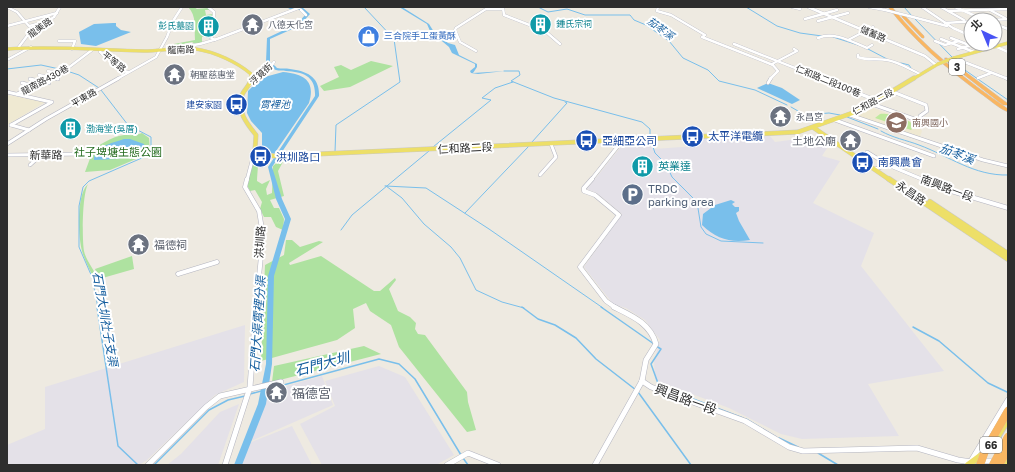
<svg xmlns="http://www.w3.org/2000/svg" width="1015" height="472" font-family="'Golos Text','Noto Sans TC',sans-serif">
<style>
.industrial{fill:#e4e1e8}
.education{fill:#efe9d2}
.green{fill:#aee2a0}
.pitch{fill:#bfe99d}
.water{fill:#79bfeb}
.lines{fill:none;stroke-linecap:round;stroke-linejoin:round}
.stream-far1{stroke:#79bfeb;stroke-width:1}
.stream{stroke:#79bfeb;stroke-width:1.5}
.river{fill:#79bfeb;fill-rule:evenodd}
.minor-far3-casing{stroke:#b4b5c0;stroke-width:3}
.minor-far2-casing{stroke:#b4b5c0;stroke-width:4}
.minor-far1-casing{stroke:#b4b5c0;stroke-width:5}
.minor-casing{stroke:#b4b5c0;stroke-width:6}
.major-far3-casing{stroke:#c9c9c9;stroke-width:3.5}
.major-far2-casing{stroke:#c9c9c9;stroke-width:5}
.major-far1-casing{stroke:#c9c9c9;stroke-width:6}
.major-casing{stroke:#c9c9c9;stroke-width:8}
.highway-casing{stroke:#c9c9c9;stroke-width:1}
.minor-far3{stroke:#fff;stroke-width:2.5}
.minor-far2{stroke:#fff;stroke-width:3}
.minor-far1{stroke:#fff;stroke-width:4}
.minor{stroke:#fff;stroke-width:5}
.major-far3{stroke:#eddf68;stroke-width:3}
.major-far2{stroke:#eddf68;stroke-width:4}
.major-far1{stroke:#eddf68;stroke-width:5}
.major{stroke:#eddf68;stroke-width:6}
.highway{fill:#f9b662;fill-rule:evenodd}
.minor-bridge-casing{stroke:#b4b5c0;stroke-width:3;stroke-linecap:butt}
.major-bridge-casing{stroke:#c9c9c9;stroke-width:3.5;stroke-linecap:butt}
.highway-bridge-casing{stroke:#c9c9c9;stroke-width:8;stroke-linecap:butt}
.minor-bridge{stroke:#fff;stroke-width:2.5}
.major-bridge{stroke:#eddf68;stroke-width:3}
.highway-bridge{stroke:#f9b662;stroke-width:8}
.labels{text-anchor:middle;stroke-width:4;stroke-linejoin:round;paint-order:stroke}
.far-culture-label{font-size:9px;fill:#0d838f;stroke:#fff;text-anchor:start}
.far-worship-label{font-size:9px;fill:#5b616d;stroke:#fff;text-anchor:start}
.far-street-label{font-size:9px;fill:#2e2e2e;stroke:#fff}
.far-shop-label{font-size:9px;fill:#366cbe;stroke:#fff;text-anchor:start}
.far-transit-label{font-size:9px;fill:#164399;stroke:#fff;text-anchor:end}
.far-education-label{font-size:9px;fill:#785e54;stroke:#fff;text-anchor:start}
.far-water-label{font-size:10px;font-style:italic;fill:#125c9d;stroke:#fff}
.shield{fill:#fff;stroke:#6d6d6d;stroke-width:1}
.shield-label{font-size:10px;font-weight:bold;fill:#2e2e2e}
.transit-label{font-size:11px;fill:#164399;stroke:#fff;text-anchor:start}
.worship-label{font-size:11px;fill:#5b616d;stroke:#fff;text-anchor:end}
.street-label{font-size:11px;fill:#2e2e2e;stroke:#fff}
.park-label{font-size:11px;fill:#246b1e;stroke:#fff}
.culture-label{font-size:11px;fill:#0d838f;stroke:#fff;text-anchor:start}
.service-label{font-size:11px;fill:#4e5e75;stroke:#fff;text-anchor:start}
.water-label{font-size:12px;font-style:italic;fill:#125c9d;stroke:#fff}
.near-worship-label{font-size:13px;fill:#5b616d;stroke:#fff;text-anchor:start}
.near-street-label{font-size:13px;fill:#2e2e2e;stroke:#fff}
.near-water-label{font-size:14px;font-style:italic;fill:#125c9d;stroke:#fff}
</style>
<rect width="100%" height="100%" fill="#eeeae1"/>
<g class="industrial">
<polygon points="769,135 775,142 805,138 814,142 826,140 831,142 822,156 840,161 813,203 874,233 861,266 944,371 868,384 899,436 802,439 781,434 729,408 655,380 654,361 660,340 645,320 626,308 613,304 584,267 622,214 597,193 587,189 624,143 650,141 654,149 696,146 691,139"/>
<polygon points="245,325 244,382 215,395 147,460 139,465 7,465 7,445 45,429 45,387"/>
<polygon points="379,366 405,377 454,455 436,465 322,465 300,424 335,406 325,381"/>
<polygon points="322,376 333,405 249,442 263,404 265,391 274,389 272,397 283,395 283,387"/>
<polygon points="239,404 218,465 167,465 181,454 220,412"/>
<polygon points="292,426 312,465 240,465 249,443"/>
</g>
<g class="education">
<polygon points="7,95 45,102 7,125"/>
<polygon points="873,108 917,124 922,131 919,139 855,116"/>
</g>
<g class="green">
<path d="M 188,7 L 194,7 L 197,9 L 208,8 L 213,10 L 205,10 L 206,15 L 213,14 L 213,16 L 206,18 L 206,20 L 214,18 L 213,21 L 200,24 L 201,29 L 212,28 L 210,35 L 202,37 L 202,42 L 195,44 L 192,42 L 174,46 L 174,44 L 195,40 C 194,28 197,16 188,7 Z"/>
<polygon points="371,61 393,66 350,87 324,91 320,86 339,77 334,67 341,65 351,70"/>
<path d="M 142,133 L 149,138 L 150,152 L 148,154 L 110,170 L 85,172 L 92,153 L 89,152 C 100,145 110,137 124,135 C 130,135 135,136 142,133 Z"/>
<path d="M 257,158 C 259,164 257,174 257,181 L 262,184 L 270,180 L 266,189 L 267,195 L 272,193 L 273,166 L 279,161 L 284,160 L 278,171 L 284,196 L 270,200 L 274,208 L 279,208 L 284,219 L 283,230 L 276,227 L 271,217 L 264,217 L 260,209 L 262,202 L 255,190 L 250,191 L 247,185 L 252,162 Z"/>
<path d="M 88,184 C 82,195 82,240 84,251 C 86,261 95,270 98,280 L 94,282 C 91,270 85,262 82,251 C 78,236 76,195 88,184 Z"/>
<polygon points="286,240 292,240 300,247 319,241 323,242 289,263 290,265 321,256 374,291 380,291 395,278 396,280 389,289 398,311 410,317 416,323 415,329 418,334 425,335 467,392 468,402 476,430 467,432 399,347 391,325 370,311 366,303 353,309 355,328 337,340 261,361 265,265 284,255"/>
<polygon points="132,256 134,269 99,279 95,269"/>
<polygon points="364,346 381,354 272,382 274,366"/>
</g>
<path class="pitch" d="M 880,114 C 889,113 910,118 914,127 L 911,130 L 875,118 Z"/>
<g class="water">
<polygon points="399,7 402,7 429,24 434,32 448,43 455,45 459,55 477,64 477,67 473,73 505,71 478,74 471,73 470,71 475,67 475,64 452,53 449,47 430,31 427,24"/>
<polygon points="113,23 116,23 116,26 121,30 131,32 96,46 81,44 79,32 94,24"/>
<path d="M 283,72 C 303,74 316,80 309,103 L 274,154 L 263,150 L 262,147 L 262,133 L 251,121 L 247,113 L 248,91 L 261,78 Z"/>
<polygon points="768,83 782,88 800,100 792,104 757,88"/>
<path d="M 124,139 L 130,139 L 144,144 L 146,152 L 117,159 L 94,160 C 94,146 113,143 124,139 Z"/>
<path d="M 731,200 L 735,202 L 732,204 L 735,207 L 739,207 L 739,211 L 736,213 L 739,221 L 750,240 C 730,243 717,239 702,225 L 703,214 L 715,205 Z"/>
</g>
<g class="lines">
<g class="stream-far1">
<polyline points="538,7 548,12 567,9 585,15 630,15 634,20 646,25 669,41 683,58 708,70 719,81 755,90 787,105"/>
<polyline points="746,7 777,26 800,33 822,36"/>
<polyline points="904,7 912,16"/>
<polyline points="914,18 952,57"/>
<polyline points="833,37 858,45"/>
<polyline points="868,49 887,59"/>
<polyline points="954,59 962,68 1008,100"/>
<polyline points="901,63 909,65 911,68"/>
<polyline points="7,69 41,65 64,70"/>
<polyline points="67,71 79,75 99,88"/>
<polyline points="504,71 519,71 520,75 511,81 554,98 642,122 650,129 650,138"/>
<polyline points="791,107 805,115 829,113 840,115"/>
<polyline points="847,117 878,129"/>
<path d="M 881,131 C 893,138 906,140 919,145 C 949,156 974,176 1008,175"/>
<polyline points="651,141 655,153 666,164 672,177 697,202 701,227 706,234 721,241 763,243"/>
<polyline points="532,142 567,103 565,102"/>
<polyline points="433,147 491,100 482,98 495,88 513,82"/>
<polyline points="335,152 336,125 400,82 394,39 364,7"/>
<polyline points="385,186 426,188 489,229 603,308"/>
<polyline points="386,186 402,198 424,224 451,247 460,258 476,290 502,302 524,308"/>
<polyline points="465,213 529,146"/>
<polyline points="341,230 352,215 429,151"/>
<polyline points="98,308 92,277 79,247 79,206 83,187 89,181 151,154 151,137 128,125 101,90"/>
</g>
<g class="stream">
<polyline points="97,307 118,446 138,465"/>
<polyline points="522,307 538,319 555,325 576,338 596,359 636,390"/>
<polyline points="601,307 654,344"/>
<polyline points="913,327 939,341 988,383 1007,392"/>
<polyline points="656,346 661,349 651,364 659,386 743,418"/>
<polyline points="638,392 691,465"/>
<polyline points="250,394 379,359 399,364 415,379 461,455"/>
<polyline points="746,419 776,437"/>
<polyline points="779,438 798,447"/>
<polyline points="818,453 838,465"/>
<polyline points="463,458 468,465"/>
<polyline points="154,465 209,410 228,400 245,396"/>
</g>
<path class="river" d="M 286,7 L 303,8 L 310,14 L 299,26 L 270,39 L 270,62 C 272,63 275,66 277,68 C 281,69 286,68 290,69 C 307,71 320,77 319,96 L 272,167 L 282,199 L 291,219 L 274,276 L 272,364 L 266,404 L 242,465 L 234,465 L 258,404 L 266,364 L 268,276 L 285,219 L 276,199 L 268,167 L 315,96 C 316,76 303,72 286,71 C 283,70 279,71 276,70 C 273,69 269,64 266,62 L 267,38 L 297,24 L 306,14 L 301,10 L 292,10 Z"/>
<defs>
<g id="minor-far3">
<polyline points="7,7 17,12 29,26 46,22"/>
<polyline points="208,7 214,12 213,28 210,37 215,40"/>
<polyline points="658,7 657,11 671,15 705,35 702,37 773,65"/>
<polyline points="792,7 800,9"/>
<polyline points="808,7 925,56 936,65"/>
<polyline points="869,7 885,10"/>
<polyline points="922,7 953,28 971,36"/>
<polyline points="941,7 964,20"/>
<polyline points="955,7 980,18"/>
<polyline points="503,8 504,15 545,31 560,44"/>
<polyline points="301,10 306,15"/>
<polyline points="990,10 1005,18"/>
<polyline points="948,11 1008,9"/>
<polyline points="909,16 947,26"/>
<polyline points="805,19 837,10"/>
<polyline points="818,21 848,13"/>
<polyline points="945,23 1008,19"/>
<polyline points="995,24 1008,29"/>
<polyline points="7,26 57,13"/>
<path d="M 818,38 C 834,31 852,42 867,48 L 872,45"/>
<polyline points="951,38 969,45"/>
<polyline points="941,39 974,52"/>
<polyline points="848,40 873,27"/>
<polyline points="59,41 75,41 72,49"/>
<polyline points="935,41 945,45 959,41"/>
<polyline points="734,44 823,79"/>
<polyline points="990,44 1008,52"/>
<polyline points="18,48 30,32 54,17 60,7"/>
<polyline points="168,49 200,44 217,39 301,7"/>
<polyline points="958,49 975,44"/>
<polyline points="101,50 100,52 123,71 128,72"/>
<polyline points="476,51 460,42 455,30 456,28 486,9 503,9"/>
<path d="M 858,55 L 858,57 C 867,61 877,58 887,60 C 899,62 909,69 920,74"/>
<polyline points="954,58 1008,79"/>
<polyline points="7,60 31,47"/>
<polyline points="48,71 59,74"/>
<polyline points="39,75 58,79"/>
<polyline points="978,78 991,73"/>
<polyline points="47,79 64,71 92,50"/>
<polyline points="117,79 156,57 167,37 173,21 182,7"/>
<polyline points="257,79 267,72 274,62"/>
<polyline points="770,79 778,71 772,64 797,51 794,49"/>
</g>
<g id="minor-far2">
<polyline points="54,78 58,79"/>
<polyline points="820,78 878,101"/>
<polyline points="1006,78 1008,79"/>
<polyline points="30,79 49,83"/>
<polyline points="22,83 34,86"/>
<polyline points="768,83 771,78"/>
<polyline points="248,86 259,78"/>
<polyline points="7,92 51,102"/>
<polyline points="893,92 926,105 927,111 920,116 920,119"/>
<polyline points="17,94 49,78"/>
<polyline points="872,104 917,120"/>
<polyline points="850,115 983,160 1008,166"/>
<polyline points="835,120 934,156"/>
<polyline points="11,125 52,102"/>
<polyline points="11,125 29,130"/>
<polyline points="7,144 46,119 119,78"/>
<polyline points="867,152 888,165"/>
<polyline points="7,155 85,154"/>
<polyline points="30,165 41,155"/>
<polyline points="875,169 888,165 924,180"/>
<polyline points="540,175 556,157 551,144"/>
<polyline points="247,180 255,150"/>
<polyline points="591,180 622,141"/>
</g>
<g id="minor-far1">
<polyline points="247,179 245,187 259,211 263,235 256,308"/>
<polyline points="592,179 584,188 584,191 595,195 619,215 580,267 606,301 616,308"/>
<polyline points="922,179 951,191 1008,208"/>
<polyline points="178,274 217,262"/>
</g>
<g id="minor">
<path d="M 614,307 C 632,316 650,323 656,344 L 646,360 L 642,381"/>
<polyline points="642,381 651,387 745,421 789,447 803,451 917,448 958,460 972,462"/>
<polyline points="971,461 1008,400"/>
<polyline points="981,461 996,461"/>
<polyline points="148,465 206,407 220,396 281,382"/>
<polyline points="225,465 250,387 256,307"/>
<polyline points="447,465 468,453 498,465"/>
<polyline points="595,465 642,381"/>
</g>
<g id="major-far3">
<path d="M 7,49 C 53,46 98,50 144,51 C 161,51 179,47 196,49 C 215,52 237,62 251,74 L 251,79"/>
<polyline points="954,58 1008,43"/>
<polyline points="913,79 938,64"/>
</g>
<g id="major-far2">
<path d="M 251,78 C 251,85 245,88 242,95 C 236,110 247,124 256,135 L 255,150 L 261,154 L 274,156 L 798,132 L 861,110 L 914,78"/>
<polyline points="814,128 890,180"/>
</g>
<g id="major-far1">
<polyline points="889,179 1008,259"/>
<polyline points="930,202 1008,254"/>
</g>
<g id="major">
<polyline points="993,444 1008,419"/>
<polyline points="968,465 983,454"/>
<polyline points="1005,465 1008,460"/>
</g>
<g id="highway">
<path d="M 888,7 L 892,7 C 924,48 965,79 1008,109 L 1008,112 C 998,108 989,99 980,93 C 946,68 914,41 888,7 Z"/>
<polygon points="902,15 904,15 924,36 924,38 922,38 902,17"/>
<polygon points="945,58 947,58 1007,103 1007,105 1003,105 945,60"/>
</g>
</defs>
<use href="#minor-far3" class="minor-far3-casing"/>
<use href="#minor-far2" class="minor-far2-casing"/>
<use href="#minor-far1" class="minor-far1-casing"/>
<use href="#minor" class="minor-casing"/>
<use href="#major-far3" class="major-far3-casing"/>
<use href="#major-far2" class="major-far2-casing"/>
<use href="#major-far1" class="major-far1-casing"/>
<use href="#major" class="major-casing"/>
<use href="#highway" class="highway-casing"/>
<use href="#minor-far3" class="minor-far3"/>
<use href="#minor-far2" class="minor-far2"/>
<use href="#minor-far1" class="minor-far1"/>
<use href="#minor" class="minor"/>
<use href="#major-far3" class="major-far3"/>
<use href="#major-far2" class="major-far2"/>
<use href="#major-far1" class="major-far1"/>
<use href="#major" class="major"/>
<use href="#highway" class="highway"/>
<defs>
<polyline id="minor-bridge" points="885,10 909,16"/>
<polyline id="major-bridge" points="938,64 954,58"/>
<g id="highway-bridge">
<polyline points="980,465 985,451 1008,411"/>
<polyline points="993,465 1008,437"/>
<polyline points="999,465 1008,449"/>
</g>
</defs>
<use href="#minor-bridge" class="minor-bridge-casing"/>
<use href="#major-bridge" class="major-bridge-casing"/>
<use href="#highway-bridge" class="highway-bridge-casing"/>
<use href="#minor-bridge" class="minor-bridge"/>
<use href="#major-bridge" class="major-bridge"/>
<use href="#highway-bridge" class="highway-bridge"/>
</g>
<defs>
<symbol id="building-disc" viewBox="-11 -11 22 22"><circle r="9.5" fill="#0f9aa8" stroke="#fff"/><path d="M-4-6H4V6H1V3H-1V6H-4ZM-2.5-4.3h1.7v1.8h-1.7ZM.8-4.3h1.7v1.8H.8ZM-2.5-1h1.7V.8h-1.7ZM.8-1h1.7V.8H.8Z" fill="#fff"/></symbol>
<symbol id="temple-disc" viewBox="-11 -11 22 22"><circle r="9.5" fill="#6b7280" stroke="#fff"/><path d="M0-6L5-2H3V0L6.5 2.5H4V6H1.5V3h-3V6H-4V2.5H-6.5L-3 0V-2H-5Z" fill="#fff"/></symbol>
<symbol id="shop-disc" viewBox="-11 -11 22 22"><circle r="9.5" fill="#3f7fe0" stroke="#fff"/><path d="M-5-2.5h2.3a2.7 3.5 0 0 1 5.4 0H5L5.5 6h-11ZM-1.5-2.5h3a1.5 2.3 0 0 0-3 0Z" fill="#fff"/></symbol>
<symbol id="bus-disc" viewBox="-11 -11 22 22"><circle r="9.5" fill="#1a4fb4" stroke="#fff"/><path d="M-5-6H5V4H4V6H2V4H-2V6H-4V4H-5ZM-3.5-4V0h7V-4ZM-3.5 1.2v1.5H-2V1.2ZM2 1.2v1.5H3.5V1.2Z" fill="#fff"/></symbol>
<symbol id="school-disc" viewBox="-11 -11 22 22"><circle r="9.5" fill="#8d6e63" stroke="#fff"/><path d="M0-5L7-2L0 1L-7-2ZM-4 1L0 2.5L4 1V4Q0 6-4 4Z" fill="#fff"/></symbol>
<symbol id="parking-disc" viewBox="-11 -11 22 22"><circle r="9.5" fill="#5c6f8a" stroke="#fff"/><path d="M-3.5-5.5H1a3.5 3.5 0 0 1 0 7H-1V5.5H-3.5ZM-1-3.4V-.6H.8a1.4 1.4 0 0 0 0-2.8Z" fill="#fff"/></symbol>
</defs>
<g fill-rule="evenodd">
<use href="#building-disc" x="528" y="12" width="25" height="25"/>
<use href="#temple-disc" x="240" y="12" width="25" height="25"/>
<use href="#building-disc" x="196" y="14" width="25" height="25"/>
<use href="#shop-disc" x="356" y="24" width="25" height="25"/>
<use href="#temple-disc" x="162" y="62" width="25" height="25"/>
<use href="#bus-disc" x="224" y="92" width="25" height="25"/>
<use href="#temple-disc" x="768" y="104" width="25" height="25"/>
<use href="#school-disc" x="884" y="110" width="25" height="25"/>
<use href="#building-disc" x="58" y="116" width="25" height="25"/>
<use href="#bus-disc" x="680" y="124" width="25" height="25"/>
<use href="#bus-disc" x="574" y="128" width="25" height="25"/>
<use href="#temple-disc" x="838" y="128" width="25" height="25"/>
<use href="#bus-disc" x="248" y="144" width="25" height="25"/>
<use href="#bus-disc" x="850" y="150" width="25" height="25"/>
<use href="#building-disc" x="630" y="154" width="25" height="25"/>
<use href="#parking-disc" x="620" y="182" width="25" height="25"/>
<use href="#temple-disc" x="126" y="232" width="25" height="25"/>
<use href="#temple-disc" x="264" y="380" width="25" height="25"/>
</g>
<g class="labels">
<g class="far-culture-label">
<text x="556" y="27">鍾氏宗祠</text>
<text x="194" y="29" text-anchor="end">彭氏墓園</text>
<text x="86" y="132">渤海堂(吳厝)</text>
</g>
<g class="far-worship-label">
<text x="268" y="28">八德天化宮</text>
<text x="190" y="78">朝聖慈惠堂</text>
<text x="796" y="120">永昌宮</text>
</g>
<g class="far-street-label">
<text transform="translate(40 28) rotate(-36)" y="3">龍美路</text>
<text transform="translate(873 34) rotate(23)" y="3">儲蓄路</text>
<text transform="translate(181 50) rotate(-2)" y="3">龍南路</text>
<text transform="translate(114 62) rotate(38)" y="3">平等路</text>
<text transform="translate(261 74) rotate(-42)" y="3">浮筧街</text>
<text transform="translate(45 80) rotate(-28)" y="3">龍南路430巷</text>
<text transform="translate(828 81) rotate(22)" y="3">仁和路二段100巷</text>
<text transform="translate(84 98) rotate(-30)" y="3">平東路</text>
<text transform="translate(873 102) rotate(-28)" y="3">仁和路二段</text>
</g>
<g class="far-shop-label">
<text x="384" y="39">三合院手工蛋黃酥</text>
</g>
<g class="far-transit-label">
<text x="222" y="108">建安家園</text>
</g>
<g class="far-education-label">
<text x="912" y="126">南興國小</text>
</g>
<g class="far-water-label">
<text transform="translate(661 28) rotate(36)" y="4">茄苳溪</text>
<text x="275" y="108">霄裡池</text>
</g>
<g class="shield">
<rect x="949" y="59" width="16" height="16" rx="3"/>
<rect x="980" y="437" width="22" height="16" rx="3"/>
</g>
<g class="shield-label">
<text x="957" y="71">3</text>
<text x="991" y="449">66</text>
</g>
<g class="transit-label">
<text x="708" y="140">太平洋電纜</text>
<text x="602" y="145">亞細亞公司</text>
<text x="276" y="161">洪圳路口</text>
<text x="878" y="166">南興農會</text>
</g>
<g class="worship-label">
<text x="836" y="145">土地公廟</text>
<text x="154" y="249" text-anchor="start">福德祠</text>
</g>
<g class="street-label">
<text transform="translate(465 148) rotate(-3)" y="4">仁和路二段</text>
<text transform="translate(46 155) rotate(-1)" y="4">新華路</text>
<text transform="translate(947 188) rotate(20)" y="4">南興路一段</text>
<text transform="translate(911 193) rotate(34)" y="4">永昌路</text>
<text transform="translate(260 242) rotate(-86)" y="4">洪圳路</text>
</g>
<g class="park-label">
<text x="118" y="156">社子埤塘生態公園</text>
</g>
<g class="culture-label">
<text x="658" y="170">英業達</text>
</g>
<g class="service-label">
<text x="648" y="193">TRDC<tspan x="648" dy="13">parking area</tspan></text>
</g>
<g class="water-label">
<text transform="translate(957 154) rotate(21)" y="4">茄苳溪</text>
<text transform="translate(105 319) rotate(80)" y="4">石門大圳社子支渠</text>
<text transform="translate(258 324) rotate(-86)" y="4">石門大渠霄裡分渠</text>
</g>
<g class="near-worship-label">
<text x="292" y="398">福德宮</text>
</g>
<g class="near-street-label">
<text transform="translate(686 399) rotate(20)" y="5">興昌路一段</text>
</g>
<g class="near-water-label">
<text transform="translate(322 364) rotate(-15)" y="5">石門大圳</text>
</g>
</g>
<rect width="1015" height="472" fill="none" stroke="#2e2e2e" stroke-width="16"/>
<g transform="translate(983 32) rotate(316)"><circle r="19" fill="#ffffff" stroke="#ababab"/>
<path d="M0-3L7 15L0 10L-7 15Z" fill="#4853f4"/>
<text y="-6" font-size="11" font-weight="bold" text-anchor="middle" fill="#2e2e2e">北</text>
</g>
</svg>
